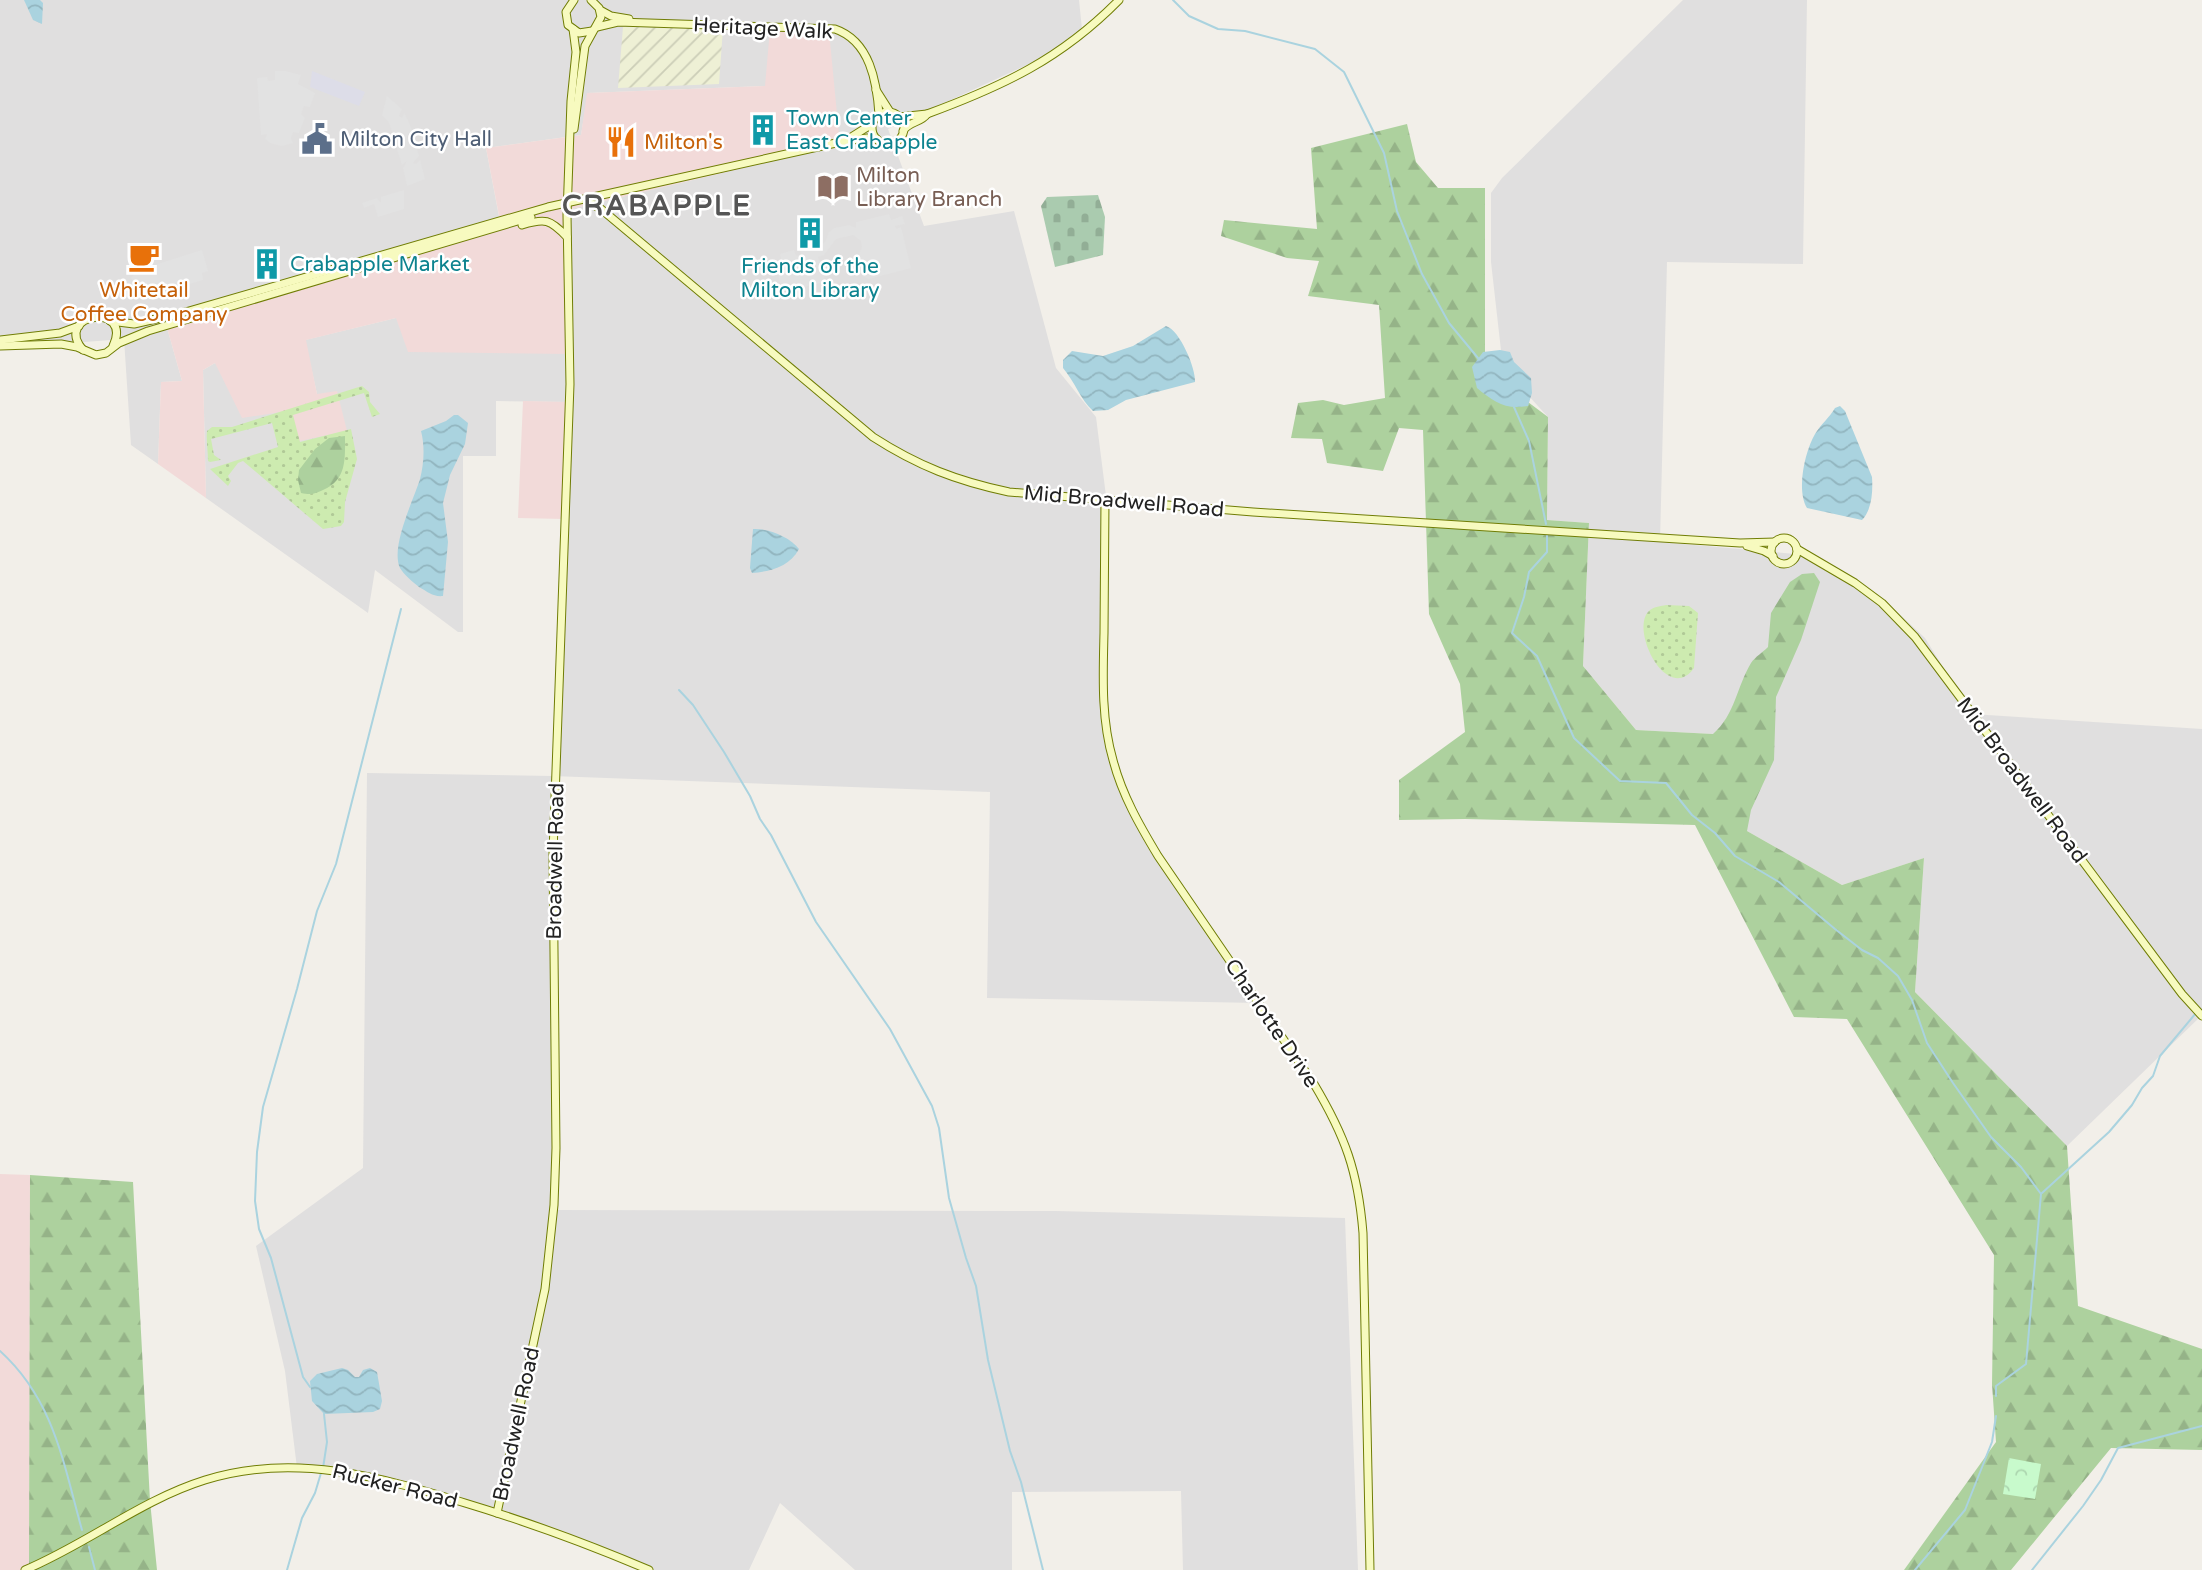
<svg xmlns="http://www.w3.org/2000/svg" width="2202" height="1570" font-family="'Varela Round',sans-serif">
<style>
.residential{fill:#e0dfdf}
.commercial{fill:#f2dad9}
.farmland{fill:url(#farmland-furrows)}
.grass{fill:url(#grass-dots)}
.forest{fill:url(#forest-firs)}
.cemetery{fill:url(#cemetery-stones)}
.park{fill:url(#park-crowns)}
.parking{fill:#e2e2e2}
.plaza{fill:#dddde8}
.water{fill:url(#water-waves)}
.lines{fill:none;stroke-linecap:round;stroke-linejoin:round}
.stream{stroke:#aad3df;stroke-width:2}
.secondary-casing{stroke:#707d05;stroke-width:9}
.secondary{stroke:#f7fabf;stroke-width:7}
.labels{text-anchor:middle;stroke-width:5;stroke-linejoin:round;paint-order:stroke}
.street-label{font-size:21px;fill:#222;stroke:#fff}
.culture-label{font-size:21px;fill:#0d838f;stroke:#fff;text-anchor:start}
.service-label{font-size:21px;fill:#4e5e75;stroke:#fff;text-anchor:start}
.food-label{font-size:21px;fill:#c56008;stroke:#fff;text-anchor:start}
.education-label{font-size:21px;fill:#785e54;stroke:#fff;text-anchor:start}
.district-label{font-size:28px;font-weight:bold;letter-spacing:2px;fill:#555;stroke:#fff}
</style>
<defs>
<pattern id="farmland-furrows" width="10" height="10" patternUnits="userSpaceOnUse" patternTransform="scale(1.75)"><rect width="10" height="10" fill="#eef0d5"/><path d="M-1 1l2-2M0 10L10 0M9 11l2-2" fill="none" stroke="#ccceb7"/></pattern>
<pattern id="grass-dots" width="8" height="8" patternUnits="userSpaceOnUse" patternTransform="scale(1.75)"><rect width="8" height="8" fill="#cdebb0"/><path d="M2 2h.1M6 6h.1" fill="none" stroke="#b0c997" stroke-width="1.8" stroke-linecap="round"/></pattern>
<pattern id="forest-firs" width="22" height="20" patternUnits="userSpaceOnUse" patternTransform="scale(1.75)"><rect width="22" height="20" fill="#add19e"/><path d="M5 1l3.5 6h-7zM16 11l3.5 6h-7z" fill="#95b388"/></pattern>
<pattern id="cemetery-stones" width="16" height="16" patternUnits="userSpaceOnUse" patternTransform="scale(1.75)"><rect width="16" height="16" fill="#aacbaf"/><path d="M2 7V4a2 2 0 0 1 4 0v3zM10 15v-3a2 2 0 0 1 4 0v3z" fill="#92ae96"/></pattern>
<pattern id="park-crowns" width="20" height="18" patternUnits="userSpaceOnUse" patternTransform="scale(1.75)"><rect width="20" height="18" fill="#c8facc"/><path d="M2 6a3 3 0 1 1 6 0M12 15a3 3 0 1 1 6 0" fill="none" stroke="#acd6af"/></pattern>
<pattern id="water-waves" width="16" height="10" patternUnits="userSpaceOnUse" patternTransform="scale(1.75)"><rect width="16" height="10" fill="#aad3df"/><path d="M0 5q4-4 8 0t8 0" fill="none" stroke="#92b5bf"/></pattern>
</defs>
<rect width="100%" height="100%" fill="#f2efe9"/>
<g class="residential">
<polygon points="0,0 1079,0 1083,39 888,129 924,226 1014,211 1056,368 1096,417 1106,496 1099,665 1111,740 1137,821 1259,1003 987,998 990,792 552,776 558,1210 1056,1211 1345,1218 1358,1570 1183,1570 1181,1491 1012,1492 1012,1570 855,1570 780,1503 749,1570 646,1570 504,1516 359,1474 297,1468 285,1371 256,1246 363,1168 367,773 552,776 569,402 496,401 496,456 463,456 463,632 458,632 375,570 368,613 206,498 203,370 215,363 317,394 305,340 396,318 571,209 840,145 766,86 588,93 581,135 486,148 501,227 166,324 182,381 161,382 158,464 131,445 124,339 71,343 0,341"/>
<polygon points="1683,0 1807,0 1803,264 1667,262 1660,542 1796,554 1841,570 1881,597 1925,638 1972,714 2202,729 2202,1015 2067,1146 1915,992 1924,858 1842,885 1747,831 1732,735 1636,730 1583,666 1589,523 1547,520 1548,417 1503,368 1491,262 1491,193 1502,178"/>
</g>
<g class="commercial">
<polygon points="770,29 829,31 840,145 571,209 571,354 408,352 396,318 306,340 317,394 337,391 347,431 290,443 281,412 242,418 215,363 203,370 206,498 158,464 161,382 182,381 166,324 501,226 486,148 581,135 587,93 765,86"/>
<polygon points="523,401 569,402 564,519 518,518"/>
<polygon points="0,1174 30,1175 29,1570 0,1570"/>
</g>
<polygon class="farmland" points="623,27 723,28 719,84 618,88"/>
<g class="grass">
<path d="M 362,386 L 369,392 L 370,402 L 380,414 L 372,417 L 364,393 L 293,415 L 300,442 L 351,429 L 357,459 L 345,502 L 344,522 L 341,526 L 323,529 L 243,461 L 238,463 L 228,476 L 231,481 L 228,486 L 210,469 L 278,447 L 272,423 L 211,439 L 214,455 L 221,460 L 210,462 L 208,461 C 208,451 206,440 207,431 L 212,427 L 232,427 Z"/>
<path d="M 1666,605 L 1689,606 L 1698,613 L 1694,668 C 1667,706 1628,627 1650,610 C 1654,607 1661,606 1666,605 Z"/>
</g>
<g class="forest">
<path d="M 1407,124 L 1416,162 L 1438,188 L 1485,188 L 1485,370 L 1548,417 L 1547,520 L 1589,523 L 1583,666 L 1636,730 L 1713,734 C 1735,715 1737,686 1751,663 C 1755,657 1763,652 1768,647 L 1771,613 L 1790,582 L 1802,574 L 1814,573 L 1820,582 L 1801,640 L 1776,697 L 1774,760 L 1751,810 L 1747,831 L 1842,885 L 1924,858 L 1915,992 L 2067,1146 L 2078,1306 L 2202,1349 L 2202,1450 L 2111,1448 L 2011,1570 L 1904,1570 L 1996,1442 L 1992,1384 L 1994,1255 L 1847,1019 L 1794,1017 L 1695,825 L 1465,819 L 1399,820 L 1399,780 L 1465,732 L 1460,684 L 1429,614 L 1423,430 L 1399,428 L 1383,471 L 1327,463 L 1322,439 L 1291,438 L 1298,403 L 1323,400 L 1344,405 L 1385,398 L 1379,305 L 1308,296 L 1319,261 L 1287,258 L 1221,236 L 1224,220 L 1317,229 L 1311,148 Z"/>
<path d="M 345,436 C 345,459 347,480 323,490 C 314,494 311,495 301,493 L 298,480 L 299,470 L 315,449 L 329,438 Z"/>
<polygon points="30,1175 133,1182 150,1501 157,1570 29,1570"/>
</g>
<polygon class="cemetery" points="1098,195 1105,217 1103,255 1055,267 1041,206 1047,197"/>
<polygon class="park" points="2009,1458 2041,1464 2035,1499 2003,1494"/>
<g class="parking">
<polygon points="275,71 286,71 301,75 298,84 315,93 310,107 304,106 301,114 305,118 299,133 293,132 291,138 293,143 282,146 270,143 265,139 267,134 261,135 257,78 267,77 268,81 275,80"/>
<polygon points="387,96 402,109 399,116 402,118 404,113 408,120 412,130 407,136 408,141 414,138 419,156 413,163 416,164 420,160 425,179 407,186 403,168 407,161 402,165 396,146 401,142 400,136 395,139 389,123 382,115"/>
<polygon points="404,190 404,209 378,217 374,204 364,208 362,203 377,198 381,203 381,197"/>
<polygon points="889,214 891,220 902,216 905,224 895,226 896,229 901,227 911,268 869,279 862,276 858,256 862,247 861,241 853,235 836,239 824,255 818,257 820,262 825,261 829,275 824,276 825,282 787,291 786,286 781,287 776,266 782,264 780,254 794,250 796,256 801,254 800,248 815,245 818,250 826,240 829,232 834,228 849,225 856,228 856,222"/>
<polygon points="202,250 208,271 202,273 203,280 138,299 131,277 142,269"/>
</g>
<polygon class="plaza" points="312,71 365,92 359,106 310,87"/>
<g class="water">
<polygon points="24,0 40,0 43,3 42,24 33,20"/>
<path d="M 1166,326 C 1180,330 1196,369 1195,382 L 1126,400 L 1108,410 L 1093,411 C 1080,399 1075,382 1063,368 L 1063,360 L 1072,351 L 1103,356 L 1133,346 Z"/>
<path d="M 1500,350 L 1510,352 L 1514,362 L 1531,378 L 1532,393 L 1528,406 C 1505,410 1494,402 1477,388 L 1472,367 L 1483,352 Z"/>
<path d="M 1840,406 L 1845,411 L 1872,477 C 1873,491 1872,510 1862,520 L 1807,508 C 1796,490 1805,451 1815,434 C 1821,424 1830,417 1835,408 Z"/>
<path d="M 454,415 L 458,415 L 468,423 L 465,444 L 450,475 L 443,503 L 448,542 L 443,596 C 433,597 428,592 419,587 C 413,582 404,575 400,568 C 390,547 414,499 420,479 C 424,464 425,446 421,431 L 446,421 Z"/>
<path d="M 753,529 C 768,528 790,537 799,549 C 789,567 772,571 752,573 L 750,568 Z"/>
<polygon points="342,1368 348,1370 355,1377 359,1377 363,1370 370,1368 377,1372 382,1401 380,1409 373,1412 324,1414 312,1401 310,1381 317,1374"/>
</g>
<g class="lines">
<g class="stream">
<polyline points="1173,0 1189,16 1218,29 1245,31 1315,49 1344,72 1384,153 1397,211 1422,274 1449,323 1478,358"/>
<polyline points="1514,407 1529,441 1546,524"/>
<polyline points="1547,533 1547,552 1529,572 1524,597 1512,633 1537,656 1574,738 1620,781 1666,783 1692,815 1715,833 1735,856 1779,882 1835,929 1862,950 1878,958 1898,976 1912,1000 1927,1043 1953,1083 1991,1137 2021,1167 2041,1194 2026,1364 1996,1386 1996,1396"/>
<polyline points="679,690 693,705 724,752 750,796 760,819 771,835 816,922 890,1029 932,1106 939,1128 949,1198 966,1258 976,1286 988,1360 1010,1451 1021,1482 1043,1570"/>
<polyline points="2042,1193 2109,1132 2132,1105 2142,1088 2153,1076 2160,1056 2196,1013"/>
<path d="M 0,1351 C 54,1400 63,1462 82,1530"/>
<polyline points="310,1387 303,1377 271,1258 259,1229 255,1201 257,1152 263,1107 297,989 317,911 336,864 401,609"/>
<polyline points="323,1468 327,1442 324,1414"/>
<polyline points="89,1547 95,1570"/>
<polyline points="287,1570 302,1518 315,1493 321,1473"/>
<polyline points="1915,1570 1965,1510 1992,1442 1996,1416"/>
<polyline points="2032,1570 2083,1506 2101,1480 2118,1448 2202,1426"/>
</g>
<defs>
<g id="secondary">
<polyline points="574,0 566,12 568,25 579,33 592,31"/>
<polyline points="600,10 611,16 629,19"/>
<path d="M 597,27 L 618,22 L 835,29 C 870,41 877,82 879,115"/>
<polyline points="876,90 890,112"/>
<circle cx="888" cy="128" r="16"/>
<polyline points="899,117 927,114"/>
<polyline points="574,129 585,46 601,17 599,8 591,0"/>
<path d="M 903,131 C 909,121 921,123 927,114 C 1003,86 1061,59 1119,0"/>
<polyline points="845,141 872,124"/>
<path d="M 585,200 L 601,209 L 873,437 C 918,466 957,481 1009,492 L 1253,512 L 1740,543 L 1775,542"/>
<path d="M 522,225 C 545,218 550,219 567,237"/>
<polyline points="110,321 134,324 182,313 548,207 845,141 867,138 877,139"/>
<polyline points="0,340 60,333 79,326"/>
<polyline points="0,346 61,344 77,347 96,355 106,353 119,343 148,331 531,217"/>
<path d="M 83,350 C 52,313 134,302 113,346"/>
<path d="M 1105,499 C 1105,544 1104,588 1104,633 C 1103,675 1101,719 1113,760 C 1122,795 1140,826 1158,856 L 1314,1084 C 1345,1136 1358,1171 1363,1233 L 1370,1570"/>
<circle cx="1784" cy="551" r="13"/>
<polyline points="1747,546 1764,551 1773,556"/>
<polyline points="1797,549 1855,583 1882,603 1915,637 2182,994 2202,1016"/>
<polyline points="497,1513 545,1289 554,1205 556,1148 553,853 570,384 567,215 571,101 576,52 573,29"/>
<path d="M 25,1570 C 87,1544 141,1500 205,1480 C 294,1452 380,1477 465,1503 C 528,1522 588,1544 649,1570"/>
</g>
</defs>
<use href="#secondary" class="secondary-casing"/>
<use href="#secondary" class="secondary"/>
</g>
<defs>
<symbol id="building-bare" viewBox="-9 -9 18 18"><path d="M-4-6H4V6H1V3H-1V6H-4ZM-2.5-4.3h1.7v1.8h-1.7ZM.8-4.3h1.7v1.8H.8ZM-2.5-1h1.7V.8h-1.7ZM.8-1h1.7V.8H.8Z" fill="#0f9aa8" stroke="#fff" stroke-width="2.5" paint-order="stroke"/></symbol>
<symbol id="civic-bare" viewBox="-9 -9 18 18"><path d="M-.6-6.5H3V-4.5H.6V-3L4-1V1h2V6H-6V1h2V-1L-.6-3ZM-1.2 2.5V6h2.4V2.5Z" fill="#5c6f8a" stroke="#fff" stroke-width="2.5" paint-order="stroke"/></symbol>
<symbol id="restaurant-bare" viewBox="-9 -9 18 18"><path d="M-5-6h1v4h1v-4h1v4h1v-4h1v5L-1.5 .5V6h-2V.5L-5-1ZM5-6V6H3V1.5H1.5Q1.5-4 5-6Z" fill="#e8710a" stroke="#fff" stroke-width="2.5" paint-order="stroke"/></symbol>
<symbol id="library-bare" viewBox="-9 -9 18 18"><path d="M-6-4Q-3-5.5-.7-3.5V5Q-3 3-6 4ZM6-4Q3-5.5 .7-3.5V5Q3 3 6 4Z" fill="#8d6e63" stroke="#fff" stroke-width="2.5" paint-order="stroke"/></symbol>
<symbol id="cafe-bare" viewBox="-9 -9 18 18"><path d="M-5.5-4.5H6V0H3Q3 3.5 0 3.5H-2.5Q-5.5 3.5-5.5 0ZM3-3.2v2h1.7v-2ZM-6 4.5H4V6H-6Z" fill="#e8710a" stroke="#fff" stroke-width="2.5" paint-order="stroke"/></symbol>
</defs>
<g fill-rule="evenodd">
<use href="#building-bare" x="741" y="108" width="44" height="44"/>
<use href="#civic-bare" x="295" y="117" width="44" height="44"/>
<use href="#restaurant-bare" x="599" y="120" width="44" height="44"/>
<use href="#library-bare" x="811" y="165" width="44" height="44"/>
<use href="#building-bare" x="788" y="211" width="44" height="44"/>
<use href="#cafe-bare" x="122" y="235" width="44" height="44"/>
<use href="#building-bare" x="245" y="242" width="44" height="44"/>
</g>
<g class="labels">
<g class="street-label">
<text transform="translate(763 28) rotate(3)" y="7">Heritage Walk</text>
<text transform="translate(1124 501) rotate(5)" y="7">Mid Broadwell Road</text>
<text transform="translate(2022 780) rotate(53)" y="7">Mid Broadwell Road</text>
<text transform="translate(555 861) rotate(-89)" y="7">Broadwell Road</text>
<text transform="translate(1272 1023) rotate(56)" y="7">Charlotte Drive</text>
<text transform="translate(516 1424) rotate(-78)" y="7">Broadwell Road</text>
<text transform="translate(395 1486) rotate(14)" y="7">Rucker Road</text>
</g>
<g class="culture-label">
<text x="786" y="125">Town Center<tspan x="786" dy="24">East Crabapple</tspan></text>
<text x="290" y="271">Crabapple Market</text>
<text x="810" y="273" text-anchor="middle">Friends of the<tspan x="810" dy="24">Milton Library</tspan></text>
</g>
<g class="service-label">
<text x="340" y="146">Milton City Hall</text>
</g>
<g class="food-label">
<text x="644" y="149">Milton's</text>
<text x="144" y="297" text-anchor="middle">Whitetail<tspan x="144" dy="24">Coffee Company</tspan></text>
</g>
<g class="education-label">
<text x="856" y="182">Milton<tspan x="856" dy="24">Library Branch</tspan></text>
</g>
<g class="district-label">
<text x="657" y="215">CRABAPPLE</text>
</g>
</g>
</svg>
